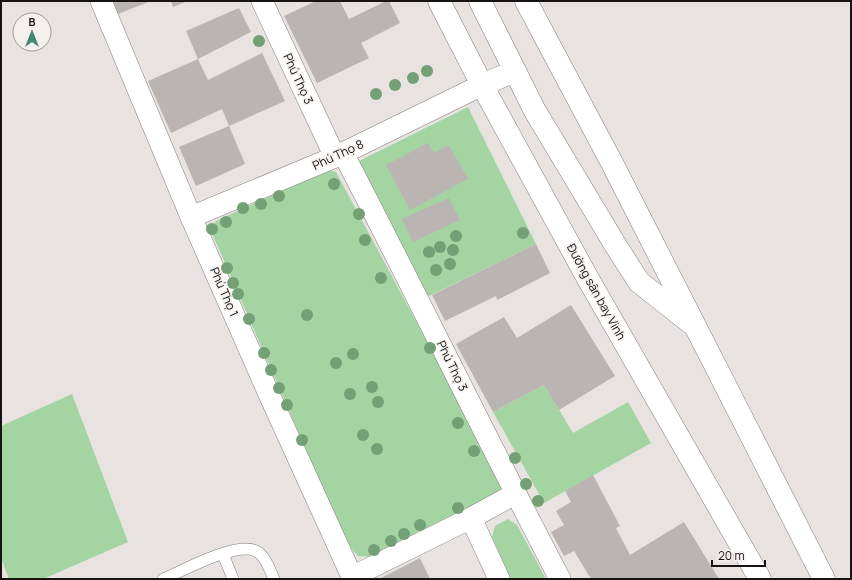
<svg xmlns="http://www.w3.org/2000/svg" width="852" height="580" font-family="Manrope,sans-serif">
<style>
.green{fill:#a5d4a3}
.building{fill:#bab5b2}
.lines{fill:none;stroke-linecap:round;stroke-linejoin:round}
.lane-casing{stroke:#847f7d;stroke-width:12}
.street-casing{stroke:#847f7d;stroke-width:22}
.secondary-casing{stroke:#847f7d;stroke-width:23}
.lane{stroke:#fff;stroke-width:11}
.street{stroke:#fff;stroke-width:21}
.secondary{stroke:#fff;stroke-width:22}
.tree{fill:#73a074}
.labels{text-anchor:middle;stroke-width:3;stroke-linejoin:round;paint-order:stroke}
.street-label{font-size:12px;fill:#151413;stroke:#f5f0ed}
</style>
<rect width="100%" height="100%" fill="#e8e3e0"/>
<g class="green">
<polygon points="468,107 536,244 427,297 359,161"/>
<polygon points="327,170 336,172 504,485 504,490 371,557 358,556 347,544 211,231 216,221"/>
<polygon points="544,385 573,433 628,402 651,443 544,503 493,412"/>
<polygon points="72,394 128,542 43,579 9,579 1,558 1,426"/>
<polygon points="508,519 517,525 546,579 510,579 492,537 495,526"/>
</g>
<g class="building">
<polygon points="113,1 151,1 118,14"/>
<polygon points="171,1 188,1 173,7"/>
<polygon points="316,1 340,1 349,19 386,1 389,1 400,23 361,43 369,58 317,83 284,16"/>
<polygon points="239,8 251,32 198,59 186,31"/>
<polygon points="262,53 285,101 229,126 222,109 171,133 148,81 198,59 208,80"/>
<polygon points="229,126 245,164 196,186 179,147"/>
<polygon points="428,143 434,153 449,145 468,179 410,210 386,165"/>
<polygon points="449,198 460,220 413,242 402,219"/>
<polygon points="536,244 550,273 497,300 496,296 445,321 432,295"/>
<polygon points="571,305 615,376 559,410 544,385 493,412 456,344 504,317 517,338"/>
<polygon points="593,475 620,526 616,528 630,555 684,522 719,579 591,579 574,551 564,556 551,532 564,525 556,511 571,502 565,491"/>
<polygon points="420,558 430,579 379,579"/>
</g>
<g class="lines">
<defs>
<g id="lane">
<polyline points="223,554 233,579"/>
<path d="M 163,579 C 183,571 236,541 256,551 C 265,555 270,570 274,579"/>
</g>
<g id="street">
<polyline points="101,1 191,217 268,392 353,579"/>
<polyline points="262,1 335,157"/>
<path d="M 343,153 C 417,295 486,438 560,579"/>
<polyline points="191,217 335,157 482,85"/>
<polyline points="471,518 499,579"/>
<polyline points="352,577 471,518 515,494"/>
</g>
<g id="secondary">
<polyline points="439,1 482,85 587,277 760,579"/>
<polyline points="480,1 535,111 616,246 639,282 691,323"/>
<polyline points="526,1 612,163 824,579"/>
<polyline points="482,85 515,71"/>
</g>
</defs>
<use href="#lane" class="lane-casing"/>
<use href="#street" class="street-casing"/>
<use href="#secondary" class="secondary-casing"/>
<use href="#lane" class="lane"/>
<use href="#street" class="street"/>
<use href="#secondary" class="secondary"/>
</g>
<g class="tree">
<circle cx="259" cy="41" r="6"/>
<circle cx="427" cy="71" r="6"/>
<circle cx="413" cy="78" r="6"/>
<circle cx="395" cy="85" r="6"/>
<circle cx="376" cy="94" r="6"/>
<circle cx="334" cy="184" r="6"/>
<circle cx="279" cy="196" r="6"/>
<circle cx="261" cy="204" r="6"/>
<circle cx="243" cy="208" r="6"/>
<circle cx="359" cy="214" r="6"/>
<circle cx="226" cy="222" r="6"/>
<circle cx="212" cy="229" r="6"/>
<circle cx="523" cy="233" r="6"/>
<circle cx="456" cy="236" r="6"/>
<circle cx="365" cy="240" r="6"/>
<circle cx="440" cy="247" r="6"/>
<circle cx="453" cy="250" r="6"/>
<circle cx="429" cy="252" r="6"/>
<circle cx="450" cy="264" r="6"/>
<circle cx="227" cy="268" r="6"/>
<circle cx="436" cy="270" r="6"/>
<circle cx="381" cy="278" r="6"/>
<circle cx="233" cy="283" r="6"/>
<circle cx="238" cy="294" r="6"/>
<circle cx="307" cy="315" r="6"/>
<circle cx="249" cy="319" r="6"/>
<circle cx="430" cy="348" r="6"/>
<circle cx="264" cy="353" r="6"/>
<circle cx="353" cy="354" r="6"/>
<circle cx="336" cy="363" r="6"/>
<circle cx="271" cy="370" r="6"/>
<circle cx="372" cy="387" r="6"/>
<circle cx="279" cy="388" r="6"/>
<circle cx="350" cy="394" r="6"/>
<circle cx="378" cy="402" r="6"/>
<circle cx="287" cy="405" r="6"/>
<circle cx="458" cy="423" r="6"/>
<circle cx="363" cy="435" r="6"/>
<circle cx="302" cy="440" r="6"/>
<circle cx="377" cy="449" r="6"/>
<circle cx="474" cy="451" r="6"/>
<circle cx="515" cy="458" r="6"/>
<circle cx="526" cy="484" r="6"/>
<circle cx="538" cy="501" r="6"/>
<circle cx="458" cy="508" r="6"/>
<circle cx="420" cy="525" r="6"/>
<circle cx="404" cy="534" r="6"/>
<circle cx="391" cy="541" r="6"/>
<circle cx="374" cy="550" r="6"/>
</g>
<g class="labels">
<g class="street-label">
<text transform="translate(298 79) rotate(65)" y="4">Phú Thọ 3</text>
<text transform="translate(338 155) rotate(-25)" y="4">Phú Thọ 8</text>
<text transform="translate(224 292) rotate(66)" y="4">Phú Thọ 1</text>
<text transform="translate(596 292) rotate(61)" y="4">Đường sân bay Vinh</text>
<text transform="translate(452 366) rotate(64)" y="4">Phú Thọ 3</text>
</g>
</g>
<rect width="852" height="580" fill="none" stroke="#151413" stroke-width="4"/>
<g transform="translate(32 32)"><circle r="19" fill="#f5f0ed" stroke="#9b9896"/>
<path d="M0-3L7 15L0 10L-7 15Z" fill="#458676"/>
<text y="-6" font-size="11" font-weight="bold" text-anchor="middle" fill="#151413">B</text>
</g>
<path d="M712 560v6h53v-6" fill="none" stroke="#151413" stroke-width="2"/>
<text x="718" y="560" font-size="12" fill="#151413" stroke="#f5f0ed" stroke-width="3" paint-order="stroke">20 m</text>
</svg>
